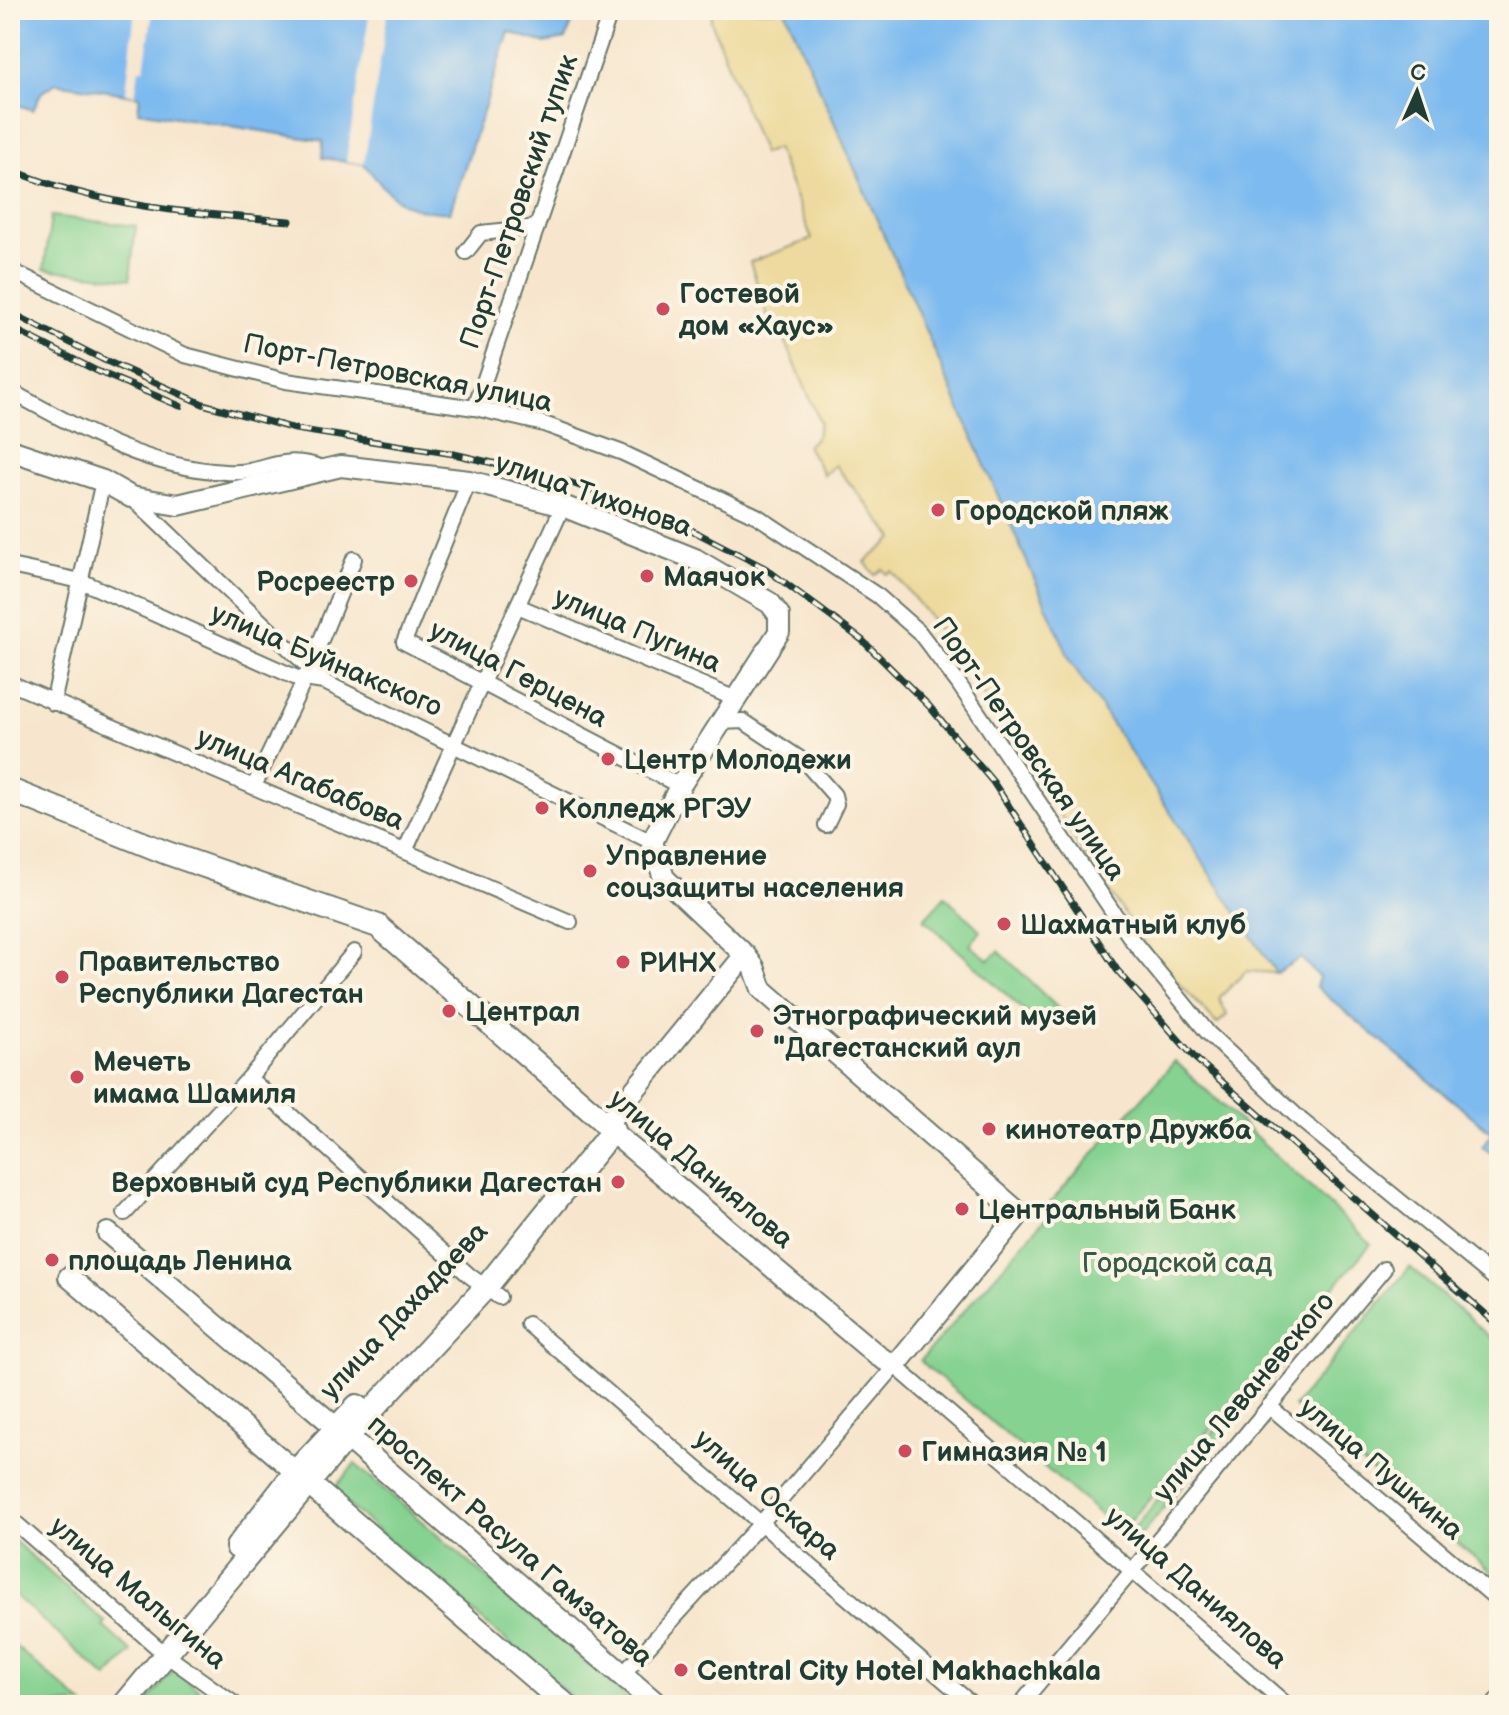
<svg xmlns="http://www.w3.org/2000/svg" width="1509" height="1715" font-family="'Balsamiq Sans',sans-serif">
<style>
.green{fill:#85d291;stroke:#528862;stroke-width:2}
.sand{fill:#eeda9e;stroke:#868c69;stroke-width:2}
.water{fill:#7bbaef;stroke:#4d7c92;stroke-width:2}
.pier{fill:#f7e6cd}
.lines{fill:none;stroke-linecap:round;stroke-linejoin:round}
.street-casing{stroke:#6b786a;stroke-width:18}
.secondary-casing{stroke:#6b786a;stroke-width:24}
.primary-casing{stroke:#6b786a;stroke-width:26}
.street{stroke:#fff;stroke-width:14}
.secondary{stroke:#fff;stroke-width:20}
.primary{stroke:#fff;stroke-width:22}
.rail-casing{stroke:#1f3d34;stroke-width:7}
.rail{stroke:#fcf5e5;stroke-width:4;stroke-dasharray:12;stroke-linecap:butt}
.poi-dot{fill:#d1495b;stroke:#fcf5e5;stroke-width:3}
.labels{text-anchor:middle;stroke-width:8;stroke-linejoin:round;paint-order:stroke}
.street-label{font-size:28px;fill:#1f3d34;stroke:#fcf5e5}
.poi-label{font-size:28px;font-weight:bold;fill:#1f3d34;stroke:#fcf5e5;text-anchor:start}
.park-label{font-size:28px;fill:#335b47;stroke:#fcf5e5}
</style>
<rect width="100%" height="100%" fill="#fcf5e5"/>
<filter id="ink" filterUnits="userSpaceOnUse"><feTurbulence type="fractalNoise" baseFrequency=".0125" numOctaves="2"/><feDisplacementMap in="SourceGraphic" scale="16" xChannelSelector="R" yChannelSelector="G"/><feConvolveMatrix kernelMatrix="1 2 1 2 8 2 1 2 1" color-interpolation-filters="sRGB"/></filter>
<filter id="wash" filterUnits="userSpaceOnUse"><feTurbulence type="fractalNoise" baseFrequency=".006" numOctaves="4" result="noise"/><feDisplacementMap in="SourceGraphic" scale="32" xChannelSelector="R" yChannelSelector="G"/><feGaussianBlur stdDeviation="1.8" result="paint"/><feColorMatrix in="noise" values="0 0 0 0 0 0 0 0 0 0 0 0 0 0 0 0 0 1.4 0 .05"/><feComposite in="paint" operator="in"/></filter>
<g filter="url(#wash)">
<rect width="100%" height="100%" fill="#f7e6cd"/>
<g class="green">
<polygon points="51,216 136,226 130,279 44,269"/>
<polygon points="945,896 981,931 970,945 989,960 999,951 1068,1018 1059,1028 1036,1011 1031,1017 924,919"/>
<polygon points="1175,1061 1371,1244 1121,1532 920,1361 1052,1211 1050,1203"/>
<polygon points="1410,1267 1499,1345 1499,1578 1294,1406"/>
<polygon points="1275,1359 1283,1365 1243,1412 1235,1406"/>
<polygon points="1227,1416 1235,1422 1138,1539 1130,1533"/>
<polygon points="355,1464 635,1705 581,1705 332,1491"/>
<polygon points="10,1537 106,1623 103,1626 132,1652 107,1678 10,1591"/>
<polygon points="10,1642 83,1704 10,1705"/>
<polygon points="174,1669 217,1705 145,1705"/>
</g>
<polygon class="sand" points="713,10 785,10 1071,662 1276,973 1246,971 1219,998 1227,1015 1217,1024 1151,953 1081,850 1028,760 932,620 892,571 887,574 883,569 875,575 865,562 894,538 835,465 824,475 807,446 817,436 820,422 784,338 774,336 750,262 812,239 776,148 763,154 711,21"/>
<g class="water">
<path d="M 10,10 L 577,10 L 566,39 L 544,43 L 509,32 L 450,212 C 404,213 392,199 364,164 L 322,158 L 323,141 L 138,111 L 140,96 L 56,83 L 41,93 L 33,110 L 10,102 Z"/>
<polygon points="785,10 1499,10 1499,1158 1482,1147 1492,1133 1316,987 1319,977 1301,958 1276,973 1071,662"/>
</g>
<g class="pier">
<polygon points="135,10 153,10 144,69 139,69 135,95 126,93"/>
<polygon points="370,10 388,10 364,164 346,161"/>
</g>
</g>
<g filter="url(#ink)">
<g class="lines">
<defs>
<g id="street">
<polyline points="466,252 481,233 537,227"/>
<polyline points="10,270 185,355 286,381 475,408 544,424 623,453 757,516 878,596 919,632 958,683 1132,940 1208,1033 1302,1121 1499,1282"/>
<path d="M 10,391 C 78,428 146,468 225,472 C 269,475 277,451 326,469"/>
<polyline points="475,408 611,10"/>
<polyline points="469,481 404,642 680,786"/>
<polyline points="131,497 324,682"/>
<polyline points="10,566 81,581 297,678 324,682 652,842"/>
<polyline points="518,606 738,700"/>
<polyline points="10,683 570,922"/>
<polyline points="53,703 103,481"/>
<polyline points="722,722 743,721 805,762 834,795 836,804 826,825"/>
<polyline points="255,784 305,679 354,559"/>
<polyline points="405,851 563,506"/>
<polyline points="249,1078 470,1276 499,1297"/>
<polyline points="125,1213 249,1078 354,952"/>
<polyline points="528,1324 973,1705"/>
<polyline points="1269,1406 1499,1601"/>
<polyline points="10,1518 166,1655 236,1705"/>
<polyline points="622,1675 762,1522 895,1366 1287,1705"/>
<polyline points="1020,1705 1384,1269"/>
<polyline points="1494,1705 1499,1698"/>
</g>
<g id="secondary">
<polyline points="10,450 103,481 131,497 178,505 341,466 469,481 563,506 695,559 770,603 779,615 779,632 680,786 652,842 664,878 745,955 754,967 762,989 1017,1211 1016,1218 895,1366 878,1356 605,1126 745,955"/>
<polyline points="108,1233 347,1437"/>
<polyline points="69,1277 305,1480"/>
</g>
<g id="primary">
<polyline points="10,790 167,853 378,926 613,1130 487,1286 347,1437 124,1705"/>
<polyline points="347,1437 657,1705"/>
<polyline points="309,1484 566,1705"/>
<polyline points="237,1547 296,1471 357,1406"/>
</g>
</defs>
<use href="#street" class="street-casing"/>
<use href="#secondary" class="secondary-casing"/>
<use href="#primary" class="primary-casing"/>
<use href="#street" class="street"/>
<use href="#secondary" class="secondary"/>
<use href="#primary" class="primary"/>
<defs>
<g id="rail">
<path d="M 10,169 C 98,207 196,214 290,221"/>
<polyline points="10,312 102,359 203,404 295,429 454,454 561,479 674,521 765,568 862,640 929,706 993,782 1117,970 1195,1058 1499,1326"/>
<polyline points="10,327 97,371 180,406"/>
</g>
</defs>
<use href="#rail" class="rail-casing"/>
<use href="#rail" class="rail"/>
</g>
</g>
<g class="poi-dot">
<circle cx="663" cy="309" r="8"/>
<circle cx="938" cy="510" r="8"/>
<circle cx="647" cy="576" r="8"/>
<circle cx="411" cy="581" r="8"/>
<circle cx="608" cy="759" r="8"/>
<circle cx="542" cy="808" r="8"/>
<circle cx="590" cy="871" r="8"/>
<circle cx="1004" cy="924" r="8"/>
<circle cx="623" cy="962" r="8"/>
<circle cx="62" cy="977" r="8"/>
<circle cx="449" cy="1011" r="8"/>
<circle cx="757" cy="1031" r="8"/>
<circle cx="77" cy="1077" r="8"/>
<circle cx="989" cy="1129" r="8"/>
<circle cx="618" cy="1182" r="8"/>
<circle cx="962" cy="1209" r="8"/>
<circle cx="52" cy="1260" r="8"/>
<circle cx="905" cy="1451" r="8"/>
<circle cx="681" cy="1670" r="8"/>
</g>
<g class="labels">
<g class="street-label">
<text transform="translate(518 201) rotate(-71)" y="10">Порт-Петровский тупик</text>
<text transform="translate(398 372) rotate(11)" y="10">Порт-Петровская улица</text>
<text transform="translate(594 494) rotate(19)" y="10">улица Тихонова</text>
<text transform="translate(638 629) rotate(23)" y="10">улица Пугина</text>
<text transform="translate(327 659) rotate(23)" y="10">улица Буйнакского</text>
<text transform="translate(519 673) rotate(28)" y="10">улица Герцена</text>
<text transform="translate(1030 748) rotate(55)" y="10">Порт-Петровская улица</text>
<text transform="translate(301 778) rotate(23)" y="10">улица Агабабова</text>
<text transform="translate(702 1168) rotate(40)" y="10">улица Даниялова</text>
<text transform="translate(403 1310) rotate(-47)" y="10">улица Дахадаева</text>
<text transform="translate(1243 1396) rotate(-50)" y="10">улица Леваневского</text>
<text transform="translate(1382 1468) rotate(40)" y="10">улица Пушкина</text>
<text transform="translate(768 1494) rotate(41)" y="10">улица Оскара</text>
<text transform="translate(511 1540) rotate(41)" y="10">проспект Расула Гамзатова</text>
<text transform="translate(1197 1587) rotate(41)" y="10">улица Даниялова</text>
<text transform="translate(139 1592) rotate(40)" y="10">улица Малыгина</text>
</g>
<g class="poi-label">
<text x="679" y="303">Гостевой<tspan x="679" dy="32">дом «Хаус»</tspan></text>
<text x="954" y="520">Городской пляж</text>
<text x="663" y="586">Маячок</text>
<text x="395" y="591" text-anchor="end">Росреестр</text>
<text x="624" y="769">Центр Молодежи</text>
<text x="558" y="818">Колледж РГЭУ</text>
<text x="606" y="865">Управление<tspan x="606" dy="32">соцзащиты населения</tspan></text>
<text x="1020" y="934">Шахматный клуб</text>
<text x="78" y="971">Правительство<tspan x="78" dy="32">Республики Дагестан</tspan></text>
<text x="639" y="972">РИНХ</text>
<text x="465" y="1021">Централ</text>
<text x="773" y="1025">Этнографический музей<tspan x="773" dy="32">"Дагестанский аул</tspan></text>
<text x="93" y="1071">Мечеть<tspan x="93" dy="32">имама Шамиля</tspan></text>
<text x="1005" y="1139">кинотеатр Дружба</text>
<text x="602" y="1192" text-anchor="end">Верховный суд Республики Дагестан</text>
<text x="978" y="1219">Центральный Банк</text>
<text x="68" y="1270">площадь Ленина</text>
<text x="921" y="1461">Гимназия № 1</text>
<text x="697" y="1680">Central City Hotel Makhachkala</text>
</g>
<g class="park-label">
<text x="1177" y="1272">Городской сад</text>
</g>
</g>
<rect width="1509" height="1715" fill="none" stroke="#fcf5e5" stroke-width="40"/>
<g transform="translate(1417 92) rotate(3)" stroke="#fcf5e5" stroke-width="6" paint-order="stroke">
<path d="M0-6L14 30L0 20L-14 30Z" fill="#1f3d34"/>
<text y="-12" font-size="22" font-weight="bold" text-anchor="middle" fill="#1f3d34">С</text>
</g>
</svg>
